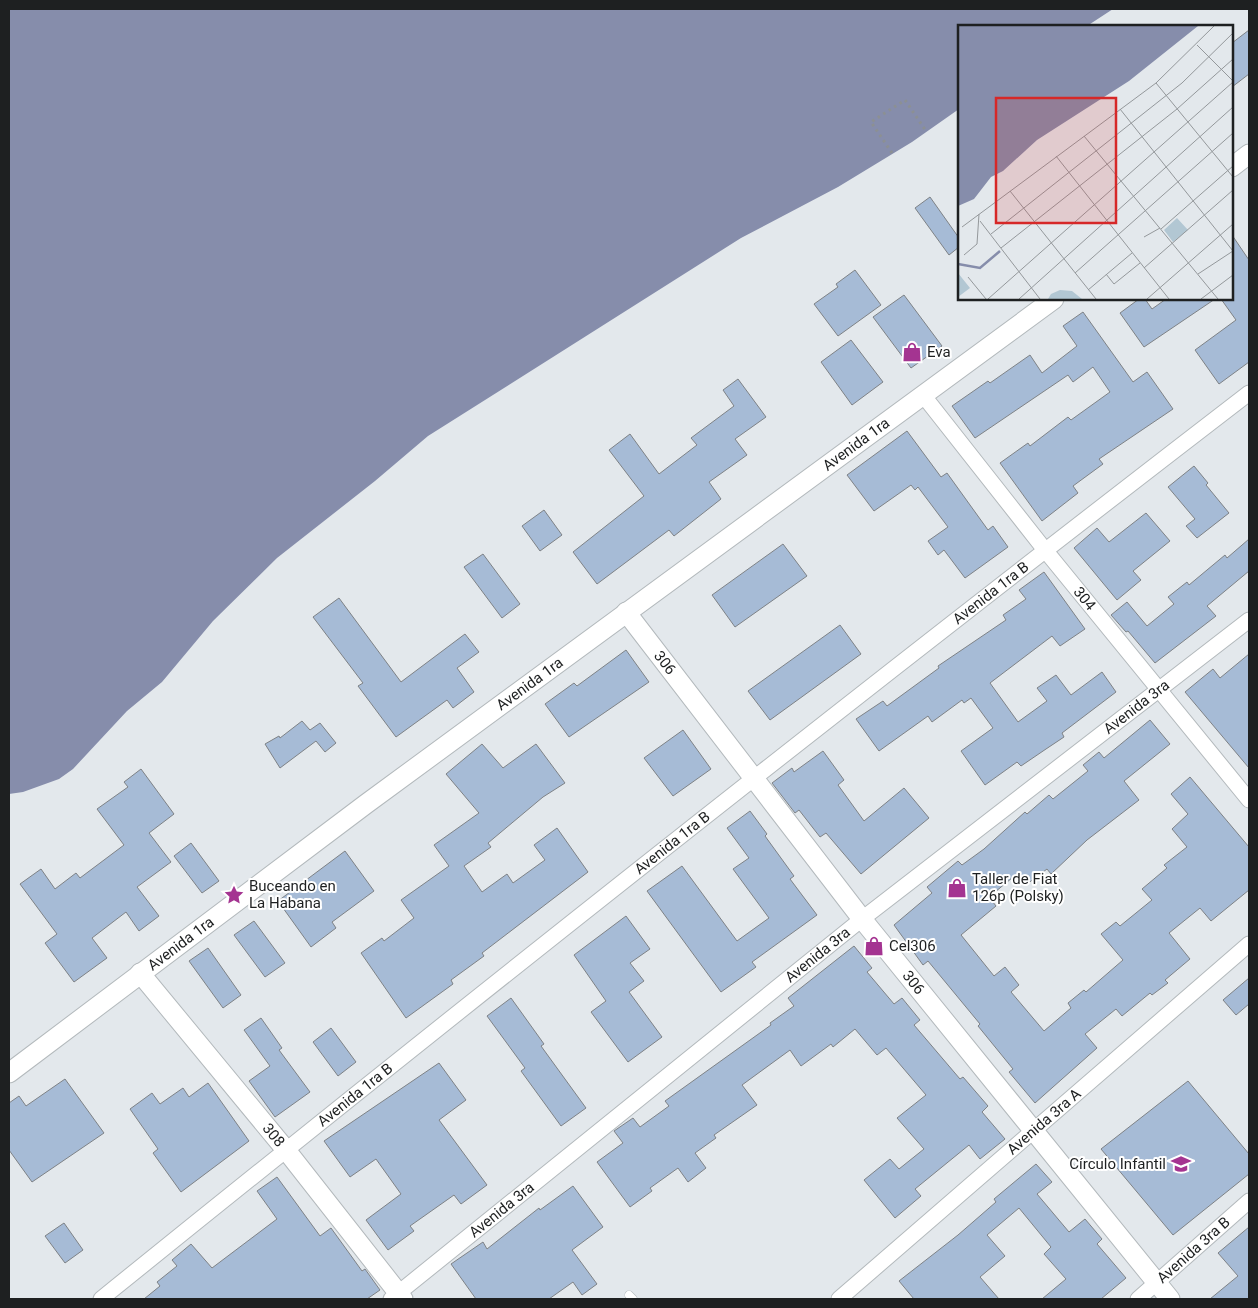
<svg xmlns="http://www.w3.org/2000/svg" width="1258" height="1308" font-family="Roboto,sans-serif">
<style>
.water{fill:#868dab}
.building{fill:#a6bbd6;stroke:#7e8286}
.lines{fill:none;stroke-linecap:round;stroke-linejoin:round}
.service-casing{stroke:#b3b9bc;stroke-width:9}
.minor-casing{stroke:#b3b9bc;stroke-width:17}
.tertiary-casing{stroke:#b3b9bc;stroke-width:21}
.path{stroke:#8c9093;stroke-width:3;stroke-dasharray:2.5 4;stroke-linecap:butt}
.service{stroke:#fff;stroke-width:8}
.minor{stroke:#fff;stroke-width:15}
.tertiary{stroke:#fff;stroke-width:19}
.labels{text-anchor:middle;stroke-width:4;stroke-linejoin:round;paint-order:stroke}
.poi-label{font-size:15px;fill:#1e2021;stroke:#fff;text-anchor:start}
.street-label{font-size:15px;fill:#1e2021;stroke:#fff}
.inset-river{fill:none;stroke:#868dab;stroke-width:2.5}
.inset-road{fill:none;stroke:#94989b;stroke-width:1}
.view{fill:#d62828;fill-opacity:0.15;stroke:#d62828;stroke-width:2.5}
.inset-edge{fill:none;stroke:#1e2021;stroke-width:2.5}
</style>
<rect width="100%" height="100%" fill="#e3e8ec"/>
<polygon class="water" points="9,9 1113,9 1087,26 959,26 959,109 912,142 838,187 741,238 428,436 375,481 277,558 213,621 162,682 127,711 73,769 59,779 23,792 9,794"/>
<g class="building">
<polygon points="1249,30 1249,74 1232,87 1232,43"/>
<polygon points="930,197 959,238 959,247 949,255 915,208"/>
<polygon points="1232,235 1249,260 1249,362 1219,384 1195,350 1236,320 1221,299 1232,299"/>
<polygon points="855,270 881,305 838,336 814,304 838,287 836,284"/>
<polygon points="904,295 942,346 911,368 873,317"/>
<polygon points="1139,299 1145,299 1152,309 1166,299 1215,299 1144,347 1120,313"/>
<polygon points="1083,312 1133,382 1147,372 1173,409 1099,459 1103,464 1073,486 1078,493 1042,521 1000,463 1028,443 1030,446 1068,417 1071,420 1110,392 1093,367 1073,382 1068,375 975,438 952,406 988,381 990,383 1030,355 1042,373 1077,346 1063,326"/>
<polygon points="851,340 883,382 852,405 821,362"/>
<polygon points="738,379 766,417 735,439 747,455 709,482 721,499 674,536 669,530 597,584 573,552 644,496 609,450 630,434 659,474 697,445 691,438 734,406 723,390"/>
<polygon points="907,431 941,477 947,473 988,530 993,526 1008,547 965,578 944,550 938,555 928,541 948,527 918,487 915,490 911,485 874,511 847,475"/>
<polygon points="1194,466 1208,483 1206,485 1229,513 1197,538 1186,526 1195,519 1168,487"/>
<polygon points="544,510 562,535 540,551 522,526"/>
<polygon points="1146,513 1170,541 1133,571 1141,580 1117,600 1074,548 1097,528 1109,542"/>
<polygon points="1249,539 1249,571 1207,606 1216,616 1155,663 1128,631 1126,632 1111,615 1127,602 1147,626 1174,604 1168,597 1187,582 1189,585 1225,555 1227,558"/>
<polygon points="783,544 807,576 735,627 712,595"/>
<polygon points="483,554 520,604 502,618 464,567"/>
<polygon points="1044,572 1085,629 1060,646 1052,636 990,683 1018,722 1047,701 1037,688 1056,675 1071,695 1102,672 1116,692 1062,733 1064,737 1046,749 1021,766 1017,762 985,785 961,751 993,728 971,698 964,703 962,700 932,722 928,716 879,751 856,719 883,701 887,706 939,668 938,666 1006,620 1003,615 1026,599 1019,590"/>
<polygon points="339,598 401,682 465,634 479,652 457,668 474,692 453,708 447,700 396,737 358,686 363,683 313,617"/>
<polygon points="840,625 861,654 770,720 748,691"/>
<polygon points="626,650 649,682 569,737 545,704 574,683 577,686"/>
<polygon points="1249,654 1249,768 1185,692 1213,669 1220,678"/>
<polygon points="1150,720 1170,744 1124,781 1139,800 1087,840 1051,874 1047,869 1027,884 1018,873 989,897 996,906 961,935 994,976 1005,967 1019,985 1011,992 1044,1031 1071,1008 1068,1003 1084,990 1086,992 1123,960 1101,934 1116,922 1120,926 1152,900 1142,889 1167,868 1164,865 1187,847 1172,829 1188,814 1171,794 1190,777 1249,847 1249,890 1211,921 1200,908 1169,933 1190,959 1165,980 1168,983 1152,995 1150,993 1122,1016 1116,1009 1085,1034 1097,1048 1035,1103 1009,1072 1013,1069 978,1026 980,1024 928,961 923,965 894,925 932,893 927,887 958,861 962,865 984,849 1025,812 1027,814 1049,795 1053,799 1088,771 1083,765 1099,752 1104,758"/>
<polygon points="302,721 310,730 320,723 336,743 325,752 316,741 280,768 265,744 279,736 280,738"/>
<polygon points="683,730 711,769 673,796 644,758"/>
<polygon points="482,744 503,768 536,744 565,783 543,797 488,843 491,847 464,866 482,892 507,874 513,883 545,860 534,845 557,828 588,872 482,953 484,956 451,980 453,984 406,1018 361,953 382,938 384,941 414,918 401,900 449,866 434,845 479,813 446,774"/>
<polygon points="823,751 844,780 838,785 864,821 904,788 929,818 861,874 826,833 820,837 799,810 795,813 772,783 792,768 794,772"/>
<polygon points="141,769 174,814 149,833 171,862 137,887 159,916 139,931 126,912 92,938 107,958 74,982 45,943 57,934 20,884 41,869 55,889 76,873 80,878 124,845 97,809 128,787 124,782"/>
<polygon points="750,811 767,834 765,836 794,876 790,879 817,915 752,962 756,967 721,992 647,891 682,866 737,941 769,918 733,869 749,858 727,828"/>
<polygon points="191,843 219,881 202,893 174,856"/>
<polygon points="345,851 374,891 332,922 336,928 311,947 278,901"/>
<polygon points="626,916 650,949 630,963 644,981 629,992 662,1037 628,1062 591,1012 606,1001 574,955"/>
<polygon points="254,921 285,963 265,977 234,935"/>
<polygon points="854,946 872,968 867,972 894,1004 902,998 920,1020 914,1025 960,1079 963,1077 988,1106 982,1112 1005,1139 980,1159 969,1145 915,1189 921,1196 895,1218 864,1180 890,1159 899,1169 924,1149 897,1118 926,1095 886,1048 877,1055 855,1029 833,1047 831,1044 801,1066 790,1050 742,1085 757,1105 714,1135 716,1138 695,1153 706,1168 688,1182 678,1168 650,1188 652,1191 630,1207 597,1162 623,1143 614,1131 633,1118 640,1127 669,1106 665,1101 771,1025 770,1023 794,1006 788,998"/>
<polygon points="208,948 241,995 223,1008 189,961"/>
<polygon points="1249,978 1249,1004 1236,1015 1223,1000"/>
<polygon points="511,998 544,1044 541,1046 586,1108 561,1126 521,1071 525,1068 487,1016"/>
<polygon points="261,1018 282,1048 279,1050 310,1092 275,1117 249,1081 270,1066 244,1030"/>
<polygon points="331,1028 356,1062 338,1076 313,1042"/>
<polygon points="439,1063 466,1100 439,1120 487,1185 461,1204 454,1195 410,1226 414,1231 388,1250 366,1220 401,1194 376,1159 350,1177 324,1141"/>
<polygon points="65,1079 104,1133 32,1182 9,1150 9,1103 19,1096 26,1106"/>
<polygon points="1188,1081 1249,1154 1249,1174 1173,1235 1101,1149"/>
<polygon points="208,1083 249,1141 181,1192 153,1153 158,1149 130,1109 152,1093 160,1104 183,1088 189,1097"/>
<polygon points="1036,1164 1052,1182 1037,1194 1069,1232 1085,1219 1102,1239 1097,1244 1126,1278 1101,1299 1042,1299 1066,1279 1044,1254 1051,1247 1019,1208 987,1235 1005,1256 980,1277 999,1299 914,1299 899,1281 958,1235 996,1202 994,1199"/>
<polygon points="277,1177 320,1236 331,1228 362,1271 365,1269 380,1290 367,1299 144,1299 160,1286 157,1282 177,1266 172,1260 191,1244 212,1268 277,1219 257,1191"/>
<polygon points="573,1186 603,1227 572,1250 597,1284 582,1295 573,1282 549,1299 476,1299 451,1264 483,1242 487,1249 539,1208 540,1210"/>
<polygon points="64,1223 83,1250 65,1263 45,1236"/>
<polygon points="1249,1227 1249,1299 1210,1299 1238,1276 1218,1253"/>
</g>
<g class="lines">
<defs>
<polyline id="service" points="629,1295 633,1299"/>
<g id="minor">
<path id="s1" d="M 923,395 L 1045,550 L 1249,800"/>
<path id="s2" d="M 101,1299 C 480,993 863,690 1249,393"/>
<path id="s3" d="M 391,1299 L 862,919 L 1249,620"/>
<path id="s4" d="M 839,1299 L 1249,944"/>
<path id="s5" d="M 1138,1299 L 1249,1201"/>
</g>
<g id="tertiary">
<polyline points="1232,167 1249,154"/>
<path id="s6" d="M 626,612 L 862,919 L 1170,1299"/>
<path id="s7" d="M 140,973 L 286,1150 L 403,1299"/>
<path id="s8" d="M 9,1073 L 366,804 L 1054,299"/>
</g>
</defs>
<use href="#service" class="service-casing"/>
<use href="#minor" class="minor-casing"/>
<use href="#tertiary" class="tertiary-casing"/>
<polyline class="path" points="892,153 871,122 905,100 926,131"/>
<use href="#service" class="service"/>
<use href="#minor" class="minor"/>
<use href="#tertiary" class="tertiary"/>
</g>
<defs>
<symbol id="shop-bare" viewBox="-9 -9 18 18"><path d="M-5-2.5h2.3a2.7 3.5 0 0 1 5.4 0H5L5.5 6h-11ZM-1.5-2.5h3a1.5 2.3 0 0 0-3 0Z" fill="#a43491" stroke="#fff" stroke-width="2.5" paint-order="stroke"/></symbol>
<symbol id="sight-bare" viewBox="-9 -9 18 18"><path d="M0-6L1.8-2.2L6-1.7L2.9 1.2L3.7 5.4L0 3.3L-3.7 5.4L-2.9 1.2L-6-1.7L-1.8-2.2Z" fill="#a43491" stroke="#fff" stroke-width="2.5" paint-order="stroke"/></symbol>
<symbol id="school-bare" viewBox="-9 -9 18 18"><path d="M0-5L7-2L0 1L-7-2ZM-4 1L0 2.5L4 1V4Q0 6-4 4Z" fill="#a43491" stroke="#fff" stroke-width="2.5" paint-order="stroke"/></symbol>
</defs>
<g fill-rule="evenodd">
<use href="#shop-bare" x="898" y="338" width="28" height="28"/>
<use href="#shop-bare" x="943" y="874" width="28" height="28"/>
<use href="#sight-bare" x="220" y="881" width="28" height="28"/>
<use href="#shop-bare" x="860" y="932" width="28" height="28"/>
<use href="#school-bare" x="1167" y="1150" width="28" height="28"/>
</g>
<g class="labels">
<g class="poi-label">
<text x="927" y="357">Eva</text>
<text x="972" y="884">Taller de Fiat<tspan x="972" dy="17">126p (Polsky)</tspan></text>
<text x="249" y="891">Buceando en<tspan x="249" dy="17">La Habana</tspan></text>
<text x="889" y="951">Cel306</text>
<text x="1166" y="1169" text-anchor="end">Círculo Infantil</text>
</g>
<g class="street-label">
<text dy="5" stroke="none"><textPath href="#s8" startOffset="1055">Avenida 1ra</textPath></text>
<text dy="5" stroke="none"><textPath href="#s2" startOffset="1136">Avenida 1ra B</textPath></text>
<text dy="5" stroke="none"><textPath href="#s1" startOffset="260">304</textPath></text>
<text dy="5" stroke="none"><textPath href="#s6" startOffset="64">306</textPath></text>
<text dy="5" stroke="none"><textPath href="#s8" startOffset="650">Avenida 1ra</textPath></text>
<text dy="5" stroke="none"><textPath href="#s3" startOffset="952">Avenida 3ra</textPath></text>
<text dy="5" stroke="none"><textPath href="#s2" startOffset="731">Avenida 1ra B</textPath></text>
<text dy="5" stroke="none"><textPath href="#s8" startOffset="215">Avenida 1ra</textPath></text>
<text dy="5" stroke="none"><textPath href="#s3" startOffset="548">Avenida 3ra</textPath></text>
<text dy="5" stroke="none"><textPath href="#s6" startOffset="469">306</textPath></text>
<text dy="5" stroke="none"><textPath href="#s2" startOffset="326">Avenida 1ra B</textPath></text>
<text dy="5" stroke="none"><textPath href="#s4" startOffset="271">Avenida 3ra A</textPath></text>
<text dy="5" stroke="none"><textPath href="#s7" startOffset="210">308</textPath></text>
<text dy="5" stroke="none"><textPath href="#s3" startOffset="142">Avenida 3ra</textPath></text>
<text dy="5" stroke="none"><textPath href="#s5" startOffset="74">Avenida 3ra B</textPath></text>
</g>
</g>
<g transform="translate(958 25)">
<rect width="275" height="275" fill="#e3e8ec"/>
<path d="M 219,193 L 230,205 L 215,217 L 206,205 ZM 0,248 L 12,263 L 0,272 ZM 102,265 L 114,266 L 124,274 L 90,274 L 93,269 Z" fill="#b2c7d3"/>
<path d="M 0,1 L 240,1 L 171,56 L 79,115 L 45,146 L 33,152 L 16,174 L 0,181 Z" fill="#868dab"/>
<path class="inset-river" d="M 0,239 L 22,243 L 42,226"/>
<path class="inset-road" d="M 239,20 L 275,56M 198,58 L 275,152M 162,84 L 275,226M 126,111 L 260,274M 98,131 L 211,274M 52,166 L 138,274M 22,196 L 82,274M 4,202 L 198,58 L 256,1M 203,204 L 275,141M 33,209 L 224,58 L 275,8M 186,212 L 202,203M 43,223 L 219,84 L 275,34M 6,230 L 19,219 L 21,189M 186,243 L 275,165M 117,248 L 275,108M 148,249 L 156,259 L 182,238M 240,249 L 275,226M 10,252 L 28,274M 130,265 L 174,228M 30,274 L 275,57M 61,274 L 275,82M 189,274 L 275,199M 243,274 L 275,250"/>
<path class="view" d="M 38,73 L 158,73 L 158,198 L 38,198 Z"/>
<rect width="275" height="275" class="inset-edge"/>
</g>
<rect width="1258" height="1308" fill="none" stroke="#1e2021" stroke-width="20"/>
</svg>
